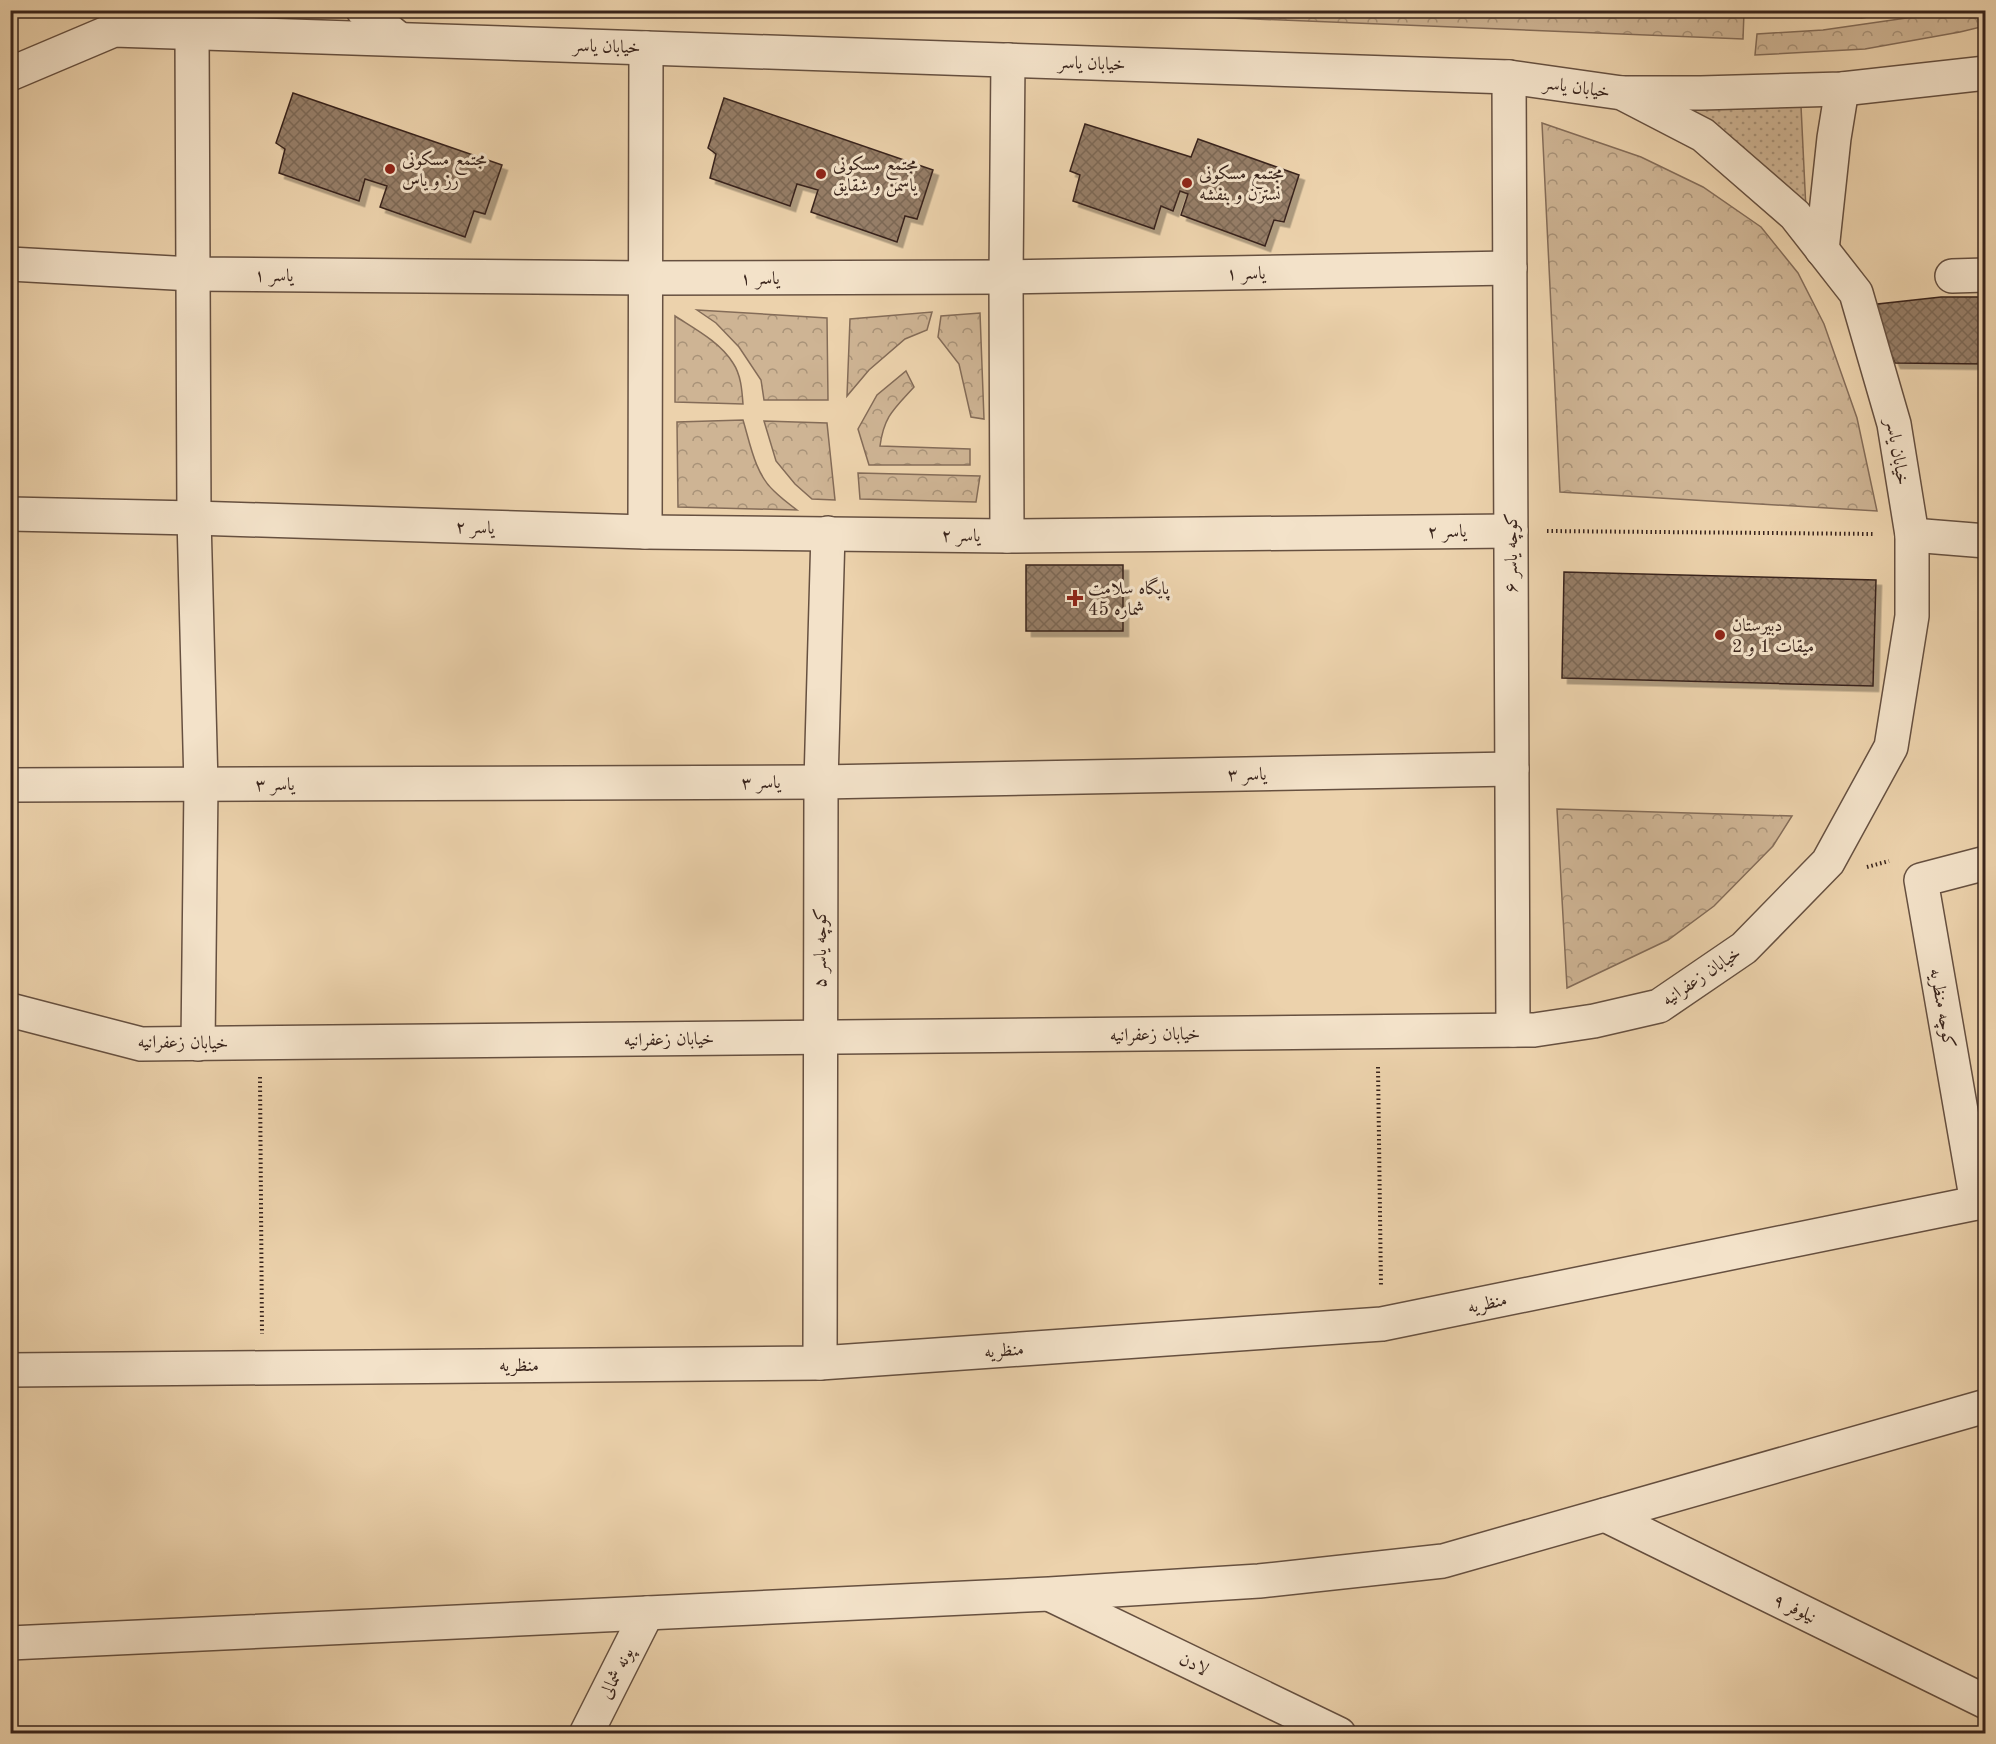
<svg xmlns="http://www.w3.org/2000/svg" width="1996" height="1744" font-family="'Old Standard TT',Amiri,serif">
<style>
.grass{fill:url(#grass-dots);stroke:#846c58;stroke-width:1.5}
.forest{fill:url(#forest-crowns);stroke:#846c58;stroke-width:1.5}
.building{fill:url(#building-cross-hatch);stroke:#39241c;stroke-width:1.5;filter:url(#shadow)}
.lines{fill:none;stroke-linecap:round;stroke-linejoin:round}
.minor-casing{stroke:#665040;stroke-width:36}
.tertiary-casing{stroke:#665040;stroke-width:36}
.path{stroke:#39241c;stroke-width:4;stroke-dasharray:1.5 3;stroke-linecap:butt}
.minor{stroke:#f3e2c9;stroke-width:33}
.tertiary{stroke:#f3e2c9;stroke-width:33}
.poi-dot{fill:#8f2418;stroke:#f3e2c9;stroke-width:2}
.labels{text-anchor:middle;stroke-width:6;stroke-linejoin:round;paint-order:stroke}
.street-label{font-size:18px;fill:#39241c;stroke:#f3e2c9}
.poi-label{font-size:18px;fill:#39241c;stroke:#f3e2c9;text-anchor:start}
</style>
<defs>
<pattern id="grass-dots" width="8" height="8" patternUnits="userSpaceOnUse" patternTransform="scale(1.5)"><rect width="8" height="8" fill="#ceb494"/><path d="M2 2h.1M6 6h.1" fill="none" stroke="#a89278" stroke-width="1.8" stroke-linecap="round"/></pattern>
<pattern id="forest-crowns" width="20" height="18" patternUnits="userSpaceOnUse" patternTransform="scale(1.5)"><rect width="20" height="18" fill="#ceb494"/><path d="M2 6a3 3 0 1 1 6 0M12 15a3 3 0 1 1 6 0" fill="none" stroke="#a89278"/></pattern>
<pattern id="building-cross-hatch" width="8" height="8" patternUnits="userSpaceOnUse" patternTransform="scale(1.5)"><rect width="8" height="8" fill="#967e67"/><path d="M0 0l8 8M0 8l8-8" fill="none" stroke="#7b6754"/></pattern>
<filter id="shadow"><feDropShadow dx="5.5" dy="5.5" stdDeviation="0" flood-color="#0004"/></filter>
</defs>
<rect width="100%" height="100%" fill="#ecd2ac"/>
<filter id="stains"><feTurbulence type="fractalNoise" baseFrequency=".00333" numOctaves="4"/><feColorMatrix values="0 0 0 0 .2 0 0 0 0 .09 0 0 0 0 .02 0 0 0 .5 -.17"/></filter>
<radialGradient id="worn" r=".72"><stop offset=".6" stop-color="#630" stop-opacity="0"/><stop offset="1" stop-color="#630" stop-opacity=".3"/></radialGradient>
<polygon class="grass" points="1801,106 1806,210 1688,110"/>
<g class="forest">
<polygon points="1962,10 1985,11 1985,26 1960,32 1865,49 1755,55 1757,34 1823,30"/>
<polygon points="1454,11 1587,16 1744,12 1743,39 1060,11"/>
<polygon points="1801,11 1801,10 1904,11 1862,18 1797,17"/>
<polygon points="1542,123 1641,157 1703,187 1761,227 1798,273 1824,324 1857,418 1877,511 1560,492"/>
<polygon points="697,310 827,318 828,400 764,400 761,380 739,347 716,323"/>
<polygon points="932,312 927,330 905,339 869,370 847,396 850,319"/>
<polygon points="980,313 984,419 971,417 959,364 938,337 941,316"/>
<path d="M 675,316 C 695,329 720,342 733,363 C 741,375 742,390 743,404 L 675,402 Z"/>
<path d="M 906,371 L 914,387 C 894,409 884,416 880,446 L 970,449 L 970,465 L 869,465 L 858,429 L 877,395 Z"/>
<path d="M 743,420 C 750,443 755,474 774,491 C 781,498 789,504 797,510 L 678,507 L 677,422 Z"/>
<polygon points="764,421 827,423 835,500 812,499 795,484 776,461"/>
<polygon points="858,473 980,476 976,502 860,499"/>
<polygon points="1557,809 1792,816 1773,846 1714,906 1668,940 1567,988"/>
</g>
<g class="building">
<polygon points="293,93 502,165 485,214 474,211 465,237 380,207 387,186 365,179 359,201 279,173 285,149 276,143"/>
<polygon points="724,98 933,170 917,219 905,216 897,242 811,212 818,190 797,184 790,206 710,178 716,154 708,148"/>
<polygon points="1085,124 1191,157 1198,139 1299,175 1284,222 1274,220 1265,246 1181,215 1188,194 1180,191 1173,211 1161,206 1154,229 1073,201 1080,175 1070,171"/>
<polygon points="1941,297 1986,297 1986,364 1895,363 1869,305"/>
<rect x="1026" y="565" width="97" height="66"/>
<polygon points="1564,572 1876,580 1873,686 1562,678"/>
</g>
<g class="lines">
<defs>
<g id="minor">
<polyline points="192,33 194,518 201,785 198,1044"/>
<polyline points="1509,77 1513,1030"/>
<polyline points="1622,93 1701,93 1842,89 1986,73"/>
<polyline points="1822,250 1834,138 1842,89"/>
<polyline points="10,264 192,274 646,278 1006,277 1510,268"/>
<polyline points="1952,276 1986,275"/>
<polyline points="10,514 194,518 645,532 1007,536 1511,531"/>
<polyline points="645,532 646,48"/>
<polyline points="1007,536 1006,277 1008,60"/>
<polyline points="10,785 821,782 1512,769"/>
<polyline points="1977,1203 1921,880 1986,863"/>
<polyline points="820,1363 821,782 828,533"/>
<polyline points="1605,1515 1986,1702"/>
<polyline points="1051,1595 1339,1734"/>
<polyline points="10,1643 1049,1594 1259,1581 1443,1561 1986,1406"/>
<polyline points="586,1734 647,1613"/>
</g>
<g id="tertiary">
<polyline points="363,10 399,39"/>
<polyline points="10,74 114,30 1509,77 1622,93 1703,135 1795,215 1856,293 1894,424 1912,535 1912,616 1891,747 1828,862 1744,948 1659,1006 1594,1021 1534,1030 141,1044 10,1010"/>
<polyline points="1912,535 1986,541"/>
<polyline points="10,1370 820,1363 1382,1324 1986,1201"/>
</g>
</defs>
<use href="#minor" class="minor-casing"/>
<use href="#tertiary" class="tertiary-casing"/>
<g class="path">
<polyline points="1547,531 1875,534"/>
<polyline points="1867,867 1889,861"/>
<polyline points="1378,1067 1381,1287"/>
<polyline points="260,1077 262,1334"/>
</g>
<use href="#minor" class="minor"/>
<use href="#tertiary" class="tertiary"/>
</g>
<g class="poi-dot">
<circle cx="390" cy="169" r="6"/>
<circle cx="821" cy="174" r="6"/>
<circle cx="1187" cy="183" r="6"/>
<path d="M1072 589h6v6h6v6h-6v6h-6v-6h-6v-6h6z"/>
<circle cx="1720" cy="635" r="6"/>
</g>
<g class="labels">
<g class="street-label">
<text transform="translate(607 46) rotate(2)" y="6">خیابان یاسر</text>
<text transform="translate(1092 63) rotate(2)" y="6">خیابان یاسر</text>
<text transform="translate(1577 87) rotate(8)" y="6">خیابان یاسر</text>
<text transform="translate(1246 273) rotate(-1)" y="6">یاسر ۱</text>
<text transform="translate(274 275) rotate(1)" y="6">یاسر ۱</text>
<text x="760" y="284">یاسر ۱</text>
<text transform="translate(1898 452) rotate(80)" y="6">خیابان یاسر</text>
<text transform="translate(475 527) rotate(2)" y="6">یاسر ۲</text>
<text transform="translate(1447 531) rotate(-1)" y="6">یاسر ۲</text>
<text transform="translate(961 535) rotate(1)" y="6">یاسر ۲</text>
<text transform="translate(1511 553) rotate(-90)" y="6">کوچه یاسر ۶</text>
<text transform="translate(1247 774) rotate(-1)" y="6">یاسر ۳</text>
<text x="761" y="788">یاسر ۳</text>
<text x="275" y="790">یاسر ۳</text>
<text transform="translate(820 948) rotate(-90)" y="6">کوچه یاسر ۵</text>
<text transform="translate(1701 976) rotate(-34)" y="6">خیابان زعفرانیه</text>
<text transform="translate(1943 1008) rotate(80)" y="6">کوچه منظریه</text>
<text transform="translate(1155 1034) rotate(-1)" y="6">خیابان زعفرانیه</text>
<text transform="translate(669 1039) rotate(-1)" y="6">خیابان زعفرانیه</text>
<text transform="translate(183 1042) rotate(1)" y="6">خیابان زعفرانیه</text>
<text transform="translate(1487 1303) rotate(-12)" y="6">منظریه</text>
<text transform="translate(1004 1350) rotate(-4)" y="6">منظریه</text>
<text x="519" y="1371">منظریه</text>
<text transform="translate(1795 1608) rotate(26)" y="6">نیلوفر ۹</text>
<text transform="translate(1194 1664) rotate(26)" y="6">لادن</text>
<text transform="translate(616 1673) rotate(-63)" y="6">پونه شمالی</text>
</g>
<g class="poi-label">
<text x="402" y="165">مجتمع مسکونی<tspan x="402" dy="21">رز و یاس</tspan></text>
<text x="833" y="170">مجتمع مسکونی<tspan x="833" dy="21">یاسمن و شقایق</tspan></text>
<text x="1199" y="179">مجتمع مسکونی<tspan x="1199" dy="21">نسترن و بنفشه</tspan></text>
<text x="1088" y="594">پایگاه سلامت<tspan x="1088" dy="21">شماره 45</tspan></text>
<text x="1732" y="631">دبیرستان<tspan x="1732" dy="21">میقات 1 و 2</tspan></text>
</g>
</g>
<rect width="1996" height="1744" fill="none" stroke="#ecd2ac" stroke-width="36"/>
<rect x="12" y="12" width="1972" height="1720" fill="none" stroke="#39241c" stroke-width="3"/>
<rect x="18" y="18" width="1960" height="1708" fill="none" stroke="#39241c" stroke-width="1.5"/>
<rect width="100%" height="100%" filter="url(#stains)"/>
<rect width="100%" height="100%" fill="url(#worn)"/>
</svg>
